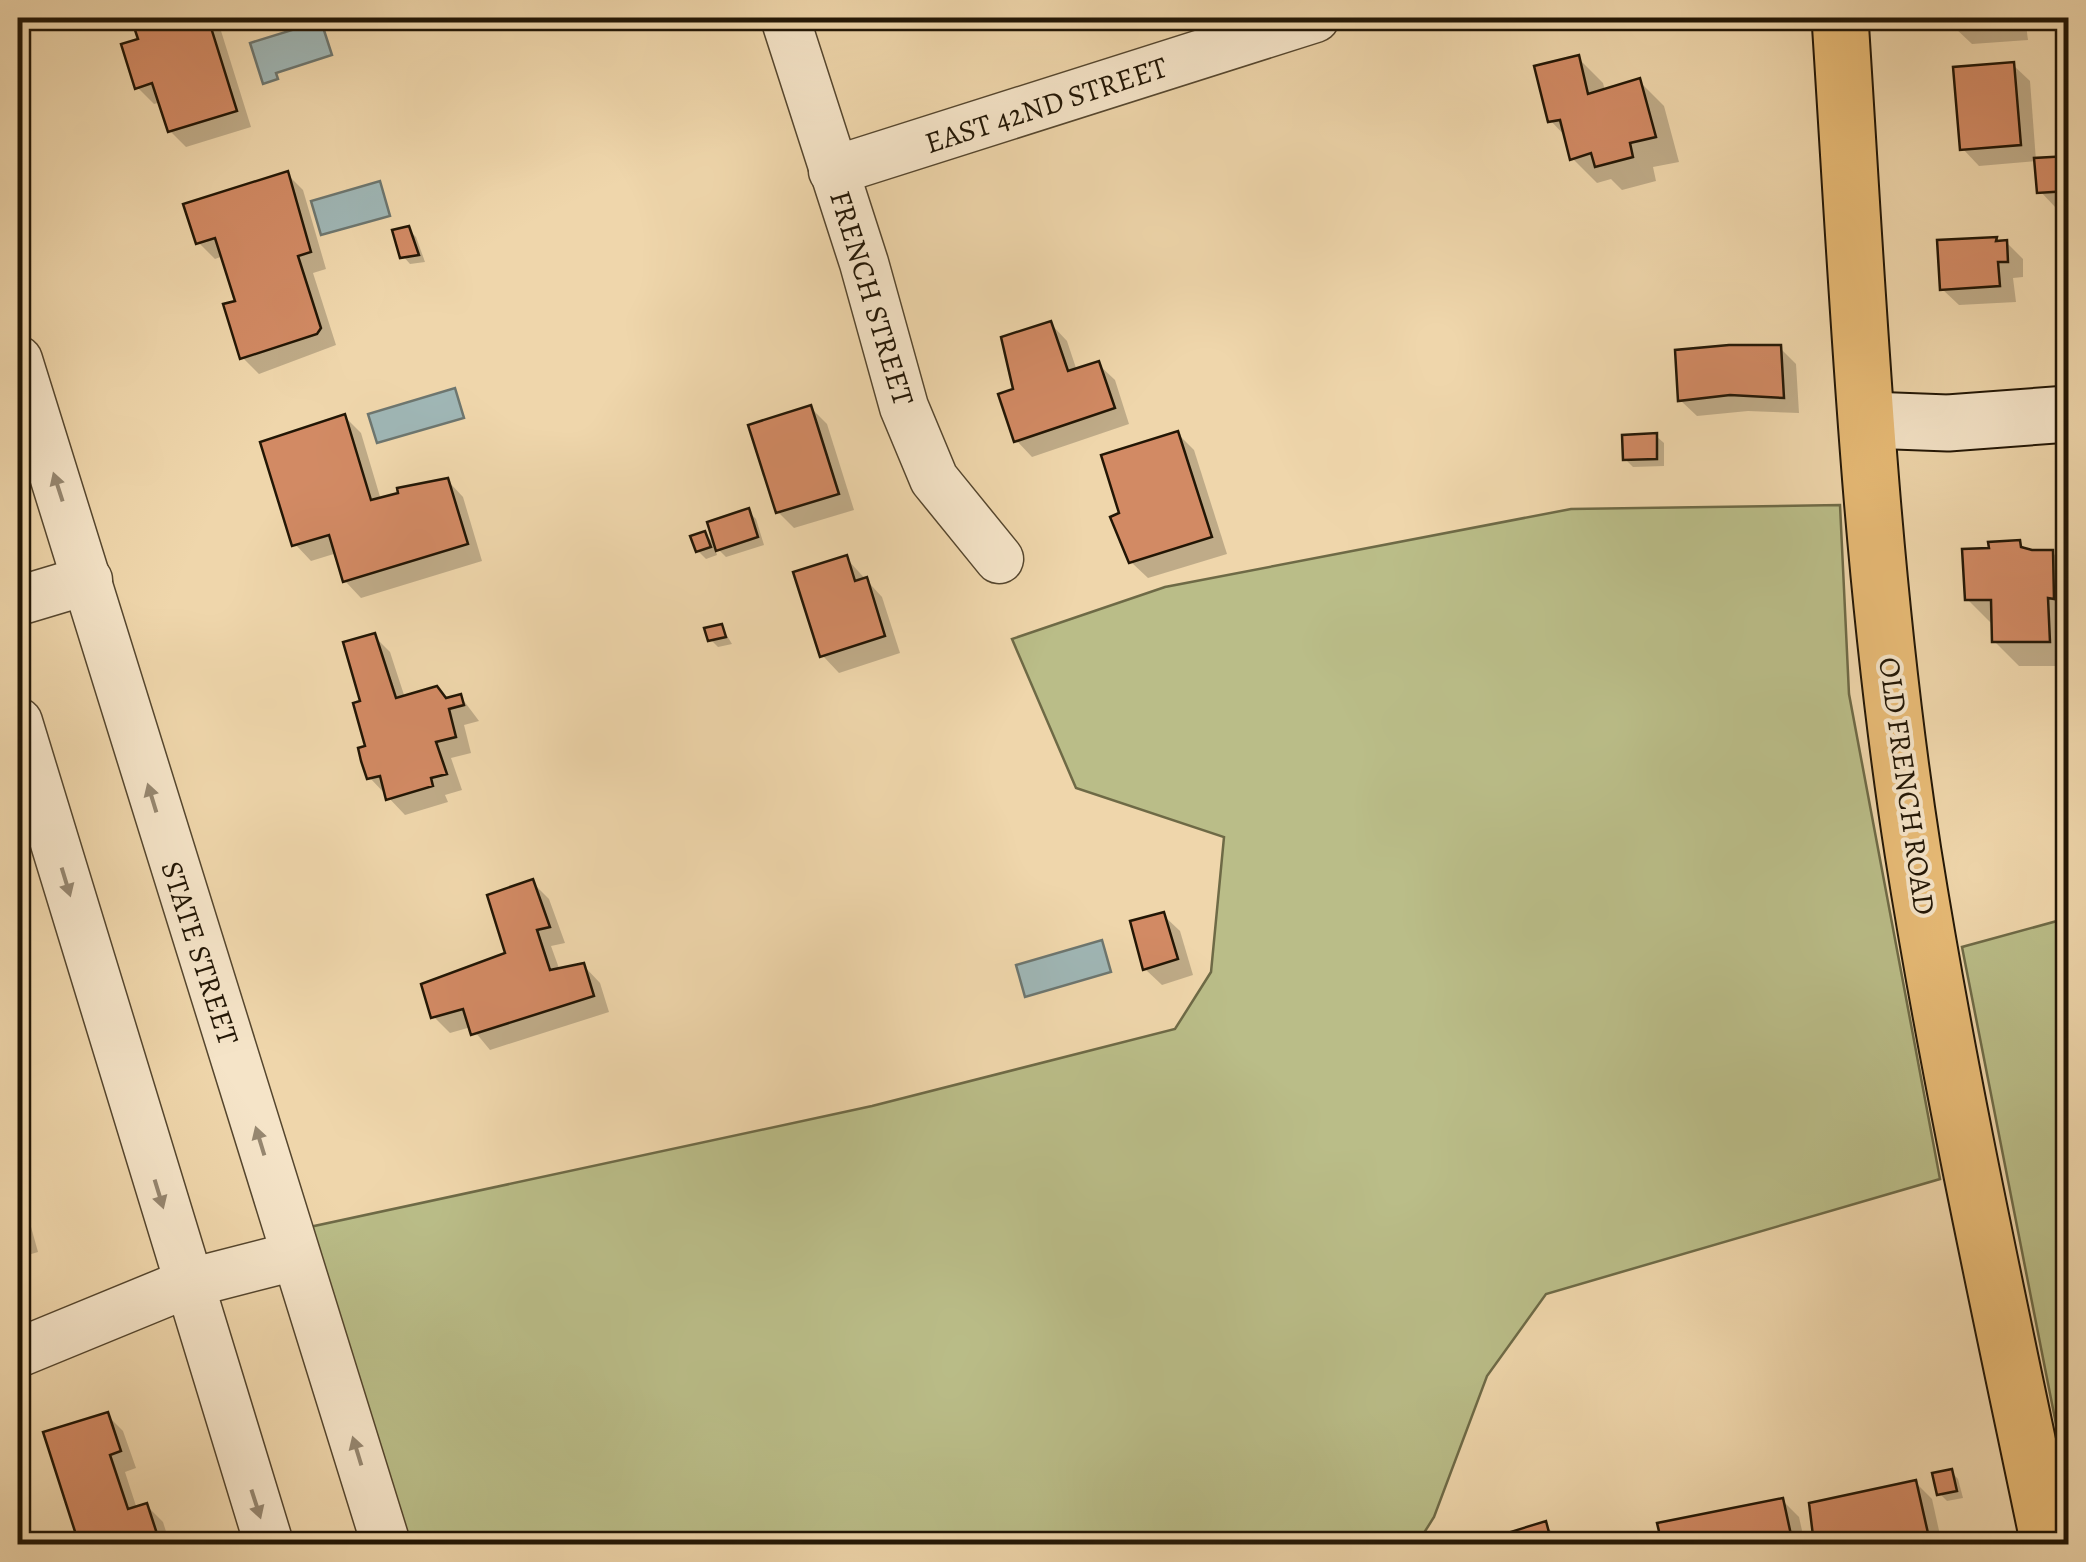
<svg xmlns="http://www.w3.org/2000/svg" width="2086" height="1562" font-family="Alegreya,serif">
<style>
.green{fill:#babd88;stroke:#6e6a46;stroke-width:2.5}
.water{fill:#9fb6b5;stroke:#6d766f;stroke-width:2.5}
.shadow{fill:#0003}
.building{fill:#d28a64;stroke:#221605;stroke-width:2.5}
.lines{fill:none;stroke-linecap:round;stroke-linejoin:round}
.street-casing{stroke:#55462e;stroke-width:51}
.secondary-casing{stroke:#221605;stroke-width:59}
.primary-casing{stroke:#221605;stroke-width:59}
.street{stroke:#f5e4c8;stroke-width:48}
.secondary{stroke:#f5e4c8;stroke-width:55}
.primary{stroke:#e8bb76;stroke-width:55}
.oneway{fill:#968770}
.labels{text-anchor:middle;stroke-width:8;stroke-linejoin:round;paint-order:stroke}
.street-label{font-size:30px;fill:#221605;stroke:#f5e4c8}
</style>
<rect width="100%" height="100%" fill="#efd6ab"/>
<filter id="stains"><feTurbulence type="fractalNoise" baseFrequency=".002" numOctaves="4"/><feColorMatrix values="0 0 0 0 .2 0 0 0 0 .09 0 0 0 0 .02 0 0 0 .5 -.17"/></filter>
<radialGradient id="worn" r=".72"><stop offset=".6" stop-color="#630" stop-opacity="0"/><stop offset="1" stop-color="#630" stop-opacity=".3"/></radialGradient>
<g class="green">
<polygon points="1840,505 1849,694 1940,1179 1546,1294 1487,1376 1434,1517 1417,1544 410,1544 305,1228 872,1106 1175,1029 1211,972 1224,837 1076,788 1012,639 1165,587 1571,509"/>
<polygon points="2068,918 2068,1485 1962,947"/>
</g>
<g class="water">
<polygon points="321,21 332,55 276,73 278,79 263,84 250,43"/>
<polygon points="380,181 390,216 321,235 311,201"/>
<polygon points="455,388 464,418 377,443 368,414"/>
<polygon points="1102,940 1111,972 1025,997 1016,965"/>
</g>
<g class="shadow">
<polygon points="134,18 217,18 251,127 186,147 170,131 161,102 154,104 137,87 141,40"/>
<polygon points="1954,18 2025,18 2028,40 1972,44 1955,28"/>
<polygon points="1578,58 1603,83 1605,91 1639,81 1664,106 1679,162 1653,167 1656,181 1622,190 1611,179 1597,183 1572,158 1567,138 1550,120"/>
<polygon points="2013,65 2030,81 2036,161 1979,166 1963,149"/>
<polygon points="2068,159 2068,208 2056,208 2040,191 2036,161"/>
<polygon points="287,174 303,190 326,269 313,273 336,345 259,374 242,357 238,302 223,256 215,259 198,242"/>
<polygon points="408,229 416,237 425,262 410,264 403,256"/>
<polygon points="2006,242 2023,259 2023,277 2013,278 2016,302 1959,305 1942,289"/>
<polygon points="1051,324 1067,341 1077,371 1098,364 1115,380 1129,424 1032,457 1016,440 1016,391"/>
<polygon points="1780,348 1796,364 1799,413 1748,411 1697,416 1680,400"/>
<polygon points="811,408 827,424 854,510 794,528 778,512"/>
<polygon points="344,416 361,433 381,500 447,480 463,497 482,561 361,598 345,581 337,553 311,561 295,544"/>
<polygon points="1177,433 1194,450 1227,554 1148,578 1131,562 1123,515"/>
<polygon points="1656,436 1664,443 1664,466 1633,467 1625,459"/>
<polygon points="748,511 756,519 764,545 726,557 714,545 717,555 706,559 698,551 705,534 717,546"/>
<polygon points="2019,542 2026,550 2052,552 2068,569 2068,666 2019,666 1994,641 1992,624 1967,599 1992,551"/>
<polygon points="846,558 882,597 900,653 839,673 823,656"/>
<polygon points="721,626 732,644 718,647 711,640"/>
<polygon points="374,636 390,652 405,698 461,697 479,721 464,725 471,753 451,758 462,790 445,795 448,802 405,815 370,778 363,703"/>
<polygon points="532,882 549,899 565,943 551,946 560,971 584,966 600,983 609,1012 490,1050 471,1027 450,1033 433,1016 508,955"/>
<polygon points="1163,915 1180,931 1193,975 1162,985 1145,969"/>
<polygon points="18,1205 28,1216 38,1252 18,1258"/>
<polygon points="107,1415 123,1431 136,1468 125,1472 137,1509 147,1506 163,1522 170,1544 81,1544 46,1434"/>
<polygon points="1951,1471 1958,1479 1963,1498 1947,1501 1939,1493"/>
<polygon points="1916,1483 1932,1499 1942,1544 1816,1544 1810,1516"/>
<polygon points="1783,1501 1799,1517 1805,1544 1664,1544 1660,1525"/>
<polygon points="1545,1524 1562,1544 1510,1544 1507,1535"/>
</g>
<g class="building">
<polygon points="131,18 208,18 237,111 168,132 152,83 135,89 121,44 138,39"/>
<polygon points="1952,18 2012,18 2012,25 1953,29"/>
<polygon points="1579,55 1588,94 1640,78 1656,137 1630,143 1633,157 1595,167 1591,153 1570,160 1560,120 1548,122 1534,66"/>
<polygon points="2014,62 2021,145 1960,150 1953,67"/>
<polygon points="2068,156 2068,191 2037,193 2034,158"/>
<polygon points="288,171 311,252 298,256 321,328 317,334 240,359 223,304 235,301 215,238 196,244 183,204"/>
<polygon points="409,226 419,255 400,258 392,230"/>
<polygon points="1997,237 1996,241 2007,240 2008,262 1998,262 2000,286 1940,290 1937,240"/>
<polygon points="1051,321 1068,371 1099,361 1115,408 1014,442 998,394 1013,389 1001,337"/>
<polygon points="1729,345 1781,345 1784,398 1730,395 1678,401 1675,350"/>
<polygon points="811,405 839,494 776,513 748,425"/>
<polygon points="345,414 371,500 398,493 397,488 448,478 468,544 343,582 329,535 292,546 260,442"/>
<polygon points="1178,431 1212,537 1129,563 1110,517 1119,513 1101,455"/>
<polygon points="1657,433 1657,459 1623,460 1622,435"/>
<polygon points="749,508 758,537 716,551 707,522"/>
<polygon points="705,531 711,547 696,552 690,536"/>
<polygon points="2020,540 2021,547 2032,550 2053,550 2054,599 2048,598 2050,642 1992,642 1991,600 1965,600 1962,549 1989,548 1988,542"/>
<polygon points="847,555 855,581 867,577 885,636 820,657 793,572"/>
<polygon points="722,624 726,637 708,641 704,628"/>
<rect x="2061" y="629" width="7" height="13"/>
<polygon points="375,633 396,698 437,686 446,698 461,694 464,705 449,709 456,737 436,742 447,774 431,778 433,786 386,800 380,776 367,779 361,761 358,748 365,746 353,703 360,701 343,642"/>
<polygon points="533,879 550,927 537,930 550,970 584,963 594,996 471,1035 463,1009 431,1018 421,984 505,953 487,895"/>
<polygon points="1164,912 1178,959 1143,970 1130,921"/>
<polygon points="108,1412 121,1451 110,1455 128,1509 147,1503 160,1543 79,1544 43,1432"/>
<polygon points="1952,1469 1957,1491 1937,1495 1932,1473"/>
<polygon points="1916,1480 1930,1542 1814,1544 1809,1503"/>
<polygon points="1783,1498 1793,1544 1662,1544 1657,1523"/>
<polygon points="1546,1521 1552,1544 1507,1544 1504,1534"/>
</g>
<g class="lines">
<defs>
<g id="street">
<polyline points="785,18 864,263 904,407 934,479 999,559"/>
<polyline points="833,171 1315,18"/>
<polyline points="18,360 386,1544"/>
<polyline points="18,601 88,580"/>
<polyline points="18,722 269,1544"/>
<polyline points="18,1353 186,1284 295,1256"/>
</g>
<polyline id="secondary" points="1869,420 1948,423 2068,414"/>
<path id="primary" d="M 1840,18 C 1858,295 1870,576 1913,852 C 1950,1084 2001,1314 2049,1544"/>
</defs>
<use href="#street" class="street-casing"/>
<use href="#secondary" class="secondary-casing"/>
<use href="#primary" class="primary-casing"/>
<use href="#street" class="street"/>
<use href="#secondary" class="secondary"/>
<use href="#primary" class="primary"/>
</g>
<defs><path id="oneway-solid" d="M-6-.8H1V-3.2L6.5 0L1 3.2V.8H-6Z" transform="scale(2.5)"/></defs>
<g class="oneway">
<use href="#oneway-solid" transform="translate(58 487) rotate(-108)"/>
<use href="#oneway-solid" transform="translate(152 798) rotate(-107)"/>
<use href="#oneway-solid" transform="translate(66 882) rotate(73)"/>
<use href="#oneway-solid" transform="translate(260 1141) rotate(-107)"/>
<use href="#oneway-solid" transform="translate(159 1194) rotate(73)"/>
<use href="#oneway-solid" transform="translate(357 1451) rotate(-107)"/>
<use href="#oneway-solid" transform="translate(256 1504) rotate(72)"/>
</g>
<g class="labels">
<g class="street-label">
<text transform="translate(1046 105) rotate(-18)" y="10">EAST 42ND STREET</text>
<text transform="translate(872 298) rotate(73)" y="10">FRENCH STREET</text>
<text transform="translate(1907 786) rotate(82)" y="10">OLD FRENCH ROAD</text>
<text transform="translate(200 953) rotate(72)" y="10">STATE STREET</text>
</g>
</g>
<rect width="2086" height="1562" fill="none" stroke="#efd6ab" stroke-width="60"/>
<rect x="20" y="20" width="2046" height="1522" fill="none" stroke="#221605" stroke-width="5"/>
<rect x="30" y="30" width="2026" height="1502" fill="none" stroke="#221605" stroke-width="2.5"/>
<rect width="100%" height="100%" filter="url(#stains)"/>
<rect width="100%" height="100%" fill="url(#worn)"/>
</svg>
